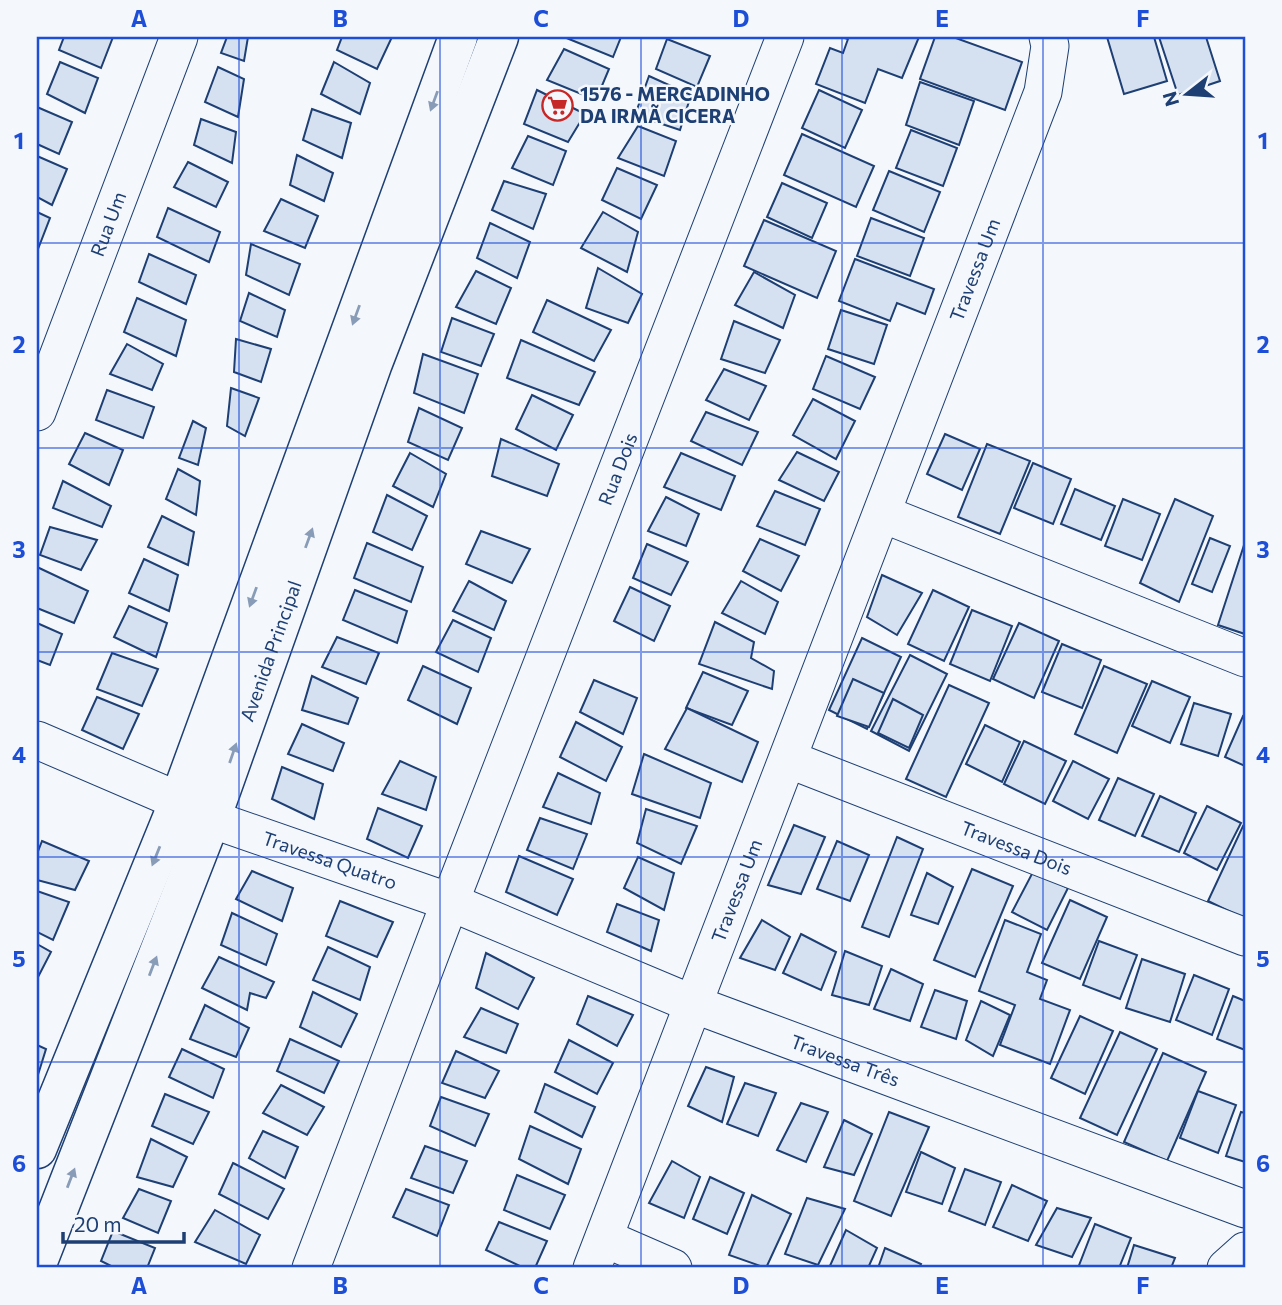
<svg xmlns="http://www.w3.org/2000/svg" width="1282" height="1305" font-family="Commissioner,sans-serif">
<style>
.building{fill:#d5e0f0;stroke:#1d3f73;stroke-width:2}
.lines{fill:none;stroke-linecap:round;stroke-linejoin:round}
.street-casing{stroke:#1d3f73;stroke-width:39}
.secondary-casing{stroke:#1d3f73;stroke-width:41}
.street{stroke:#f4f7fb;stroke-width:37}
.secondary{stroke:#f4f7fb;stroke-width:38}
.oneway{fill:#889bb7}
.grid{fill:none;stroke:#1d4ed8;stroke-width:2;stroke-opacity:0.55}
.labels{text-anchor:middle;stroke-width:5;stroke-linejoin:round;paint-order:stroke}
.poi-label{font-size:19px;font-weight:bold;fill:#1d3f73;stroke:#f4f7fb;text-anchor:start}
.street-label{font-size:19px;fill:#1d3f73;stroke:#f4f7fb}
.neatline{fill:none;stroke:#1d4ed8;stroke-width:2.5}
.grid-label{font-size:23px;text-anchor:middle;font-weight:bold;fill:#1d4ed8}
</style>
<rect width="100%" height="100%" fill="#f4f7fb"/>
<g class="building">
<polygon points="64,37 113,37 101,68 59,50"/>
<polygon points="227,37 248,37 244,61 221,53"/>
<polygon points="342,37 392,37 377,69 337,50"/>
<polygon points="564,37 621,37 613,57"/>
<polygon points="841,37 919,37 902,78 878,69 865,103 816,84 830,48 843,53 848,39"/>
<polygon points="935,37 953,37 1022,62 1005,110 920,79"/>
<polygon points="1107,37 1154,37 1167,81 1124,94"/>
<polygon points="1159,37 1206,37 1220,81 1178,95"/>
<polygon points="667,39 710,56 697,87 656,69"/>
<polygon points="564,49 609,69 596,100 547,80"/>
<polygon points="60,62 98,78 85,113 47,94"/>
<polygon points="334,62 370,83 360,114 321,94"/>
<polygon points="218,67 244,79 238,117 205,102"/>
<polygon points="649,76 691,95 680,130 635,115"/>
<polygon points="920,82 974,101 959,145 906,125"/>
<polygon points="537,90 585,114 568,142 524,124"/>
<polygon points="819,90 862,110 845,148 802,128"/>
<polygon points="37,107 72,122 59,154 37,144"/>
<polygon points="312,109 351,123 342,158 303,140"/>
<polygon points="201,119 236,132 232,163 194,145"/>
<polygon points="638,126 676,141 664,176 618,158"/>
<polygon points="911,130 957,148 943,186 896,168"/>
<polygon points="802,134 874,166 856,207 784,175"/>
<polygon points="528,136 566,151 553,185 512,168"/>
<polygon points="297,155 333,173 324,201 290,185"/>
<polygon points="37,156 67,169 52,205 37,197"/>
<polygon points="188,162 228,182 216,207 174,187"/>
<polygon points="617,168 657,185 641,219 602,200"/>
<polygon points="889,171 940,192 924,232 873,210"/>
<polygon points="504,181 546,194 533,229 492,210"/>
<polygon points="782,183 827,203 812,238 767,217"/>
<polygon points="281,199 318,216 305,248 264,231"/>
<polygon points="168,208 220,232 209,262 157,237"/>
<polygon points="37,212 50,218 38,249 37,249"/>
<polygon points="603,212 638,232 627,272 581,248"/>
<polygon points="871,218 924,238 910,276 857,256"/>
<polygon points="764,220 836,251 817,298 744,266"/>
<polygon points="490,223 530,242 517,278 477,258"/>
<polygon points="251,244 300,264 289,295 246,275"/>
<polygon points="149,254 196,275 186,304 139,282"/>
<polygon points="855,259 934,289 925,314 897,303 890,321 839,301"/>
<polygon points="598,268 642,294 628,323 586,308"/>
<polygon points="476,271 511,288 496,324 456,307"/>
<polygon points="754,272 795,295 783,328 735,305"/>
<polygon points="249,293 285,310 277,337 240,321"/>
<polygon points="137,298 186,320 176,356 124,332"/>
<polygon points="547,300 611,330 594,361 533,332"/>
<polygon points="841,310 887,325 874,364 828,349"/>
<polygon points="452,318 494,334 481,366 441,352"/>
<polygon points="734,321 780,340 765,373 721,359"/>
<polygon points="236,339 271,349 261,382 234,372"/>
<polygon points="521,340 595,372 579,405 507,378"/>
<polygon points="127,344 163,364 152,390 110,374"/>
<polygon points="423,354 478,374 464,413 414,393"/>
<polygon points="826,356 875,377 860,409 813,389"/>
<polygon points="724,369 766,386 749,420 706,400"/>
<polygon points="231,388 259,398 245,436 227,426"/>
<polygon points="107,390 154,407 143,438 96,420"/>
<polygon points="532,395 573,415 556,450 516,429"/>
<polygon points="813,399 855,421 836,459 793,435"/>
<polygon points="419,408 462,428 448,460 408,442"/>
<polygon points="706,412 758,432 742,465 691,441"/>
<polygon points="193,421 206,428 198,465 179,458"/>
<polygon points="85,433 123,450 109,485 69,464"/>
<polygon points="945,434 980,449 962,490 927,474"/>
<polygon points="501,439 559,464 547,496 492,476"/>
<polygon points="987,444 1030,461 1000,534 958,517"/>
<polygon points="797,452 839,472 824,501 779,480"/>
<polygon points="410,453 446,474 433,507 393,486"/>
<polygon points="681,453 735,476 721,510 664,487"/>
<polygon points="1033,463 1071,479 1053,524 1014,508"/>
<polygon points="178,469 200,481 196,515 166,499"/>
<polygon points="63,481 111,506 102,527 53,508"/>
<polygon points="1075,489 1115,506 1101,540 1061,524"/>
<polygon points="775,491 820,509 805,545 757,526"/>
<polygon points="387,495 427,516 412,550 373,532"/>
<polygon points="666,497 699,514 686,546 648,531"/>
<polygon points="1123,499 1160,514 1142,560 1105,546"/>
<polygon points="1175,499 1213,516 1179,602 1140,583"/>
<polygon points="162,516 194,532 188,565 148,547"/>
<polygon points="50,527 97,540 81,570 40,555"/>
<polygon points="481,531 530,549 512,583 466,564"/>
<polygon points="1210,538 1230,546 1212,592 1192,584"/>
<polygon points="760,539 799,556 781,591 743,571"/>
<polygon points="1245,542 1245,634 1218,625"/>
<polygon points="367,543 423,567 411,602 354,578"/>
<polygon points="647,544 688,562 671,595 633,578"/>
<polygon points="144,559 178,575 169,611 129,593"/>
<polygon points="37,567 88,591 74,623 37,608"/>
<polygon points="882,575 922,593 897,635 867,617"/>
<polygon points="469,581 506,601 494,630 453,611"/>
<polygon points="741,581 778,602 765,634 722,613"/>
<polygon points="630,587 670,606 654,641 614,621"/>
<polygon points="355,590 407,611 397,643 343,620"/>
<polygon points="933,590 969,607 944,661 908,644"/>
<polygon points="129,606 167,623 156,657 114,637"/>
<polygon points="972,610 1012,626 990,681 950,664"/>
<polygon points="453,620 491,638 478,672 436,652"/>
<polygon points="715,622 754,642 751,658 774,671 772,689 699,664"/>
<polygon points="37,623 62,634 50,665 37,660"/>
<polygon points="1019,623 1059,641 1034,698 993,679"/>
<polygon points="337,637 379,653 366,684 322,667"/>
<polygon points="862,638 901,657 867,729 829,710"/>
<polygon points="1062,644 1101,660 1082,708 1042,692"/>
<polygon points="112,653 158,669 142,706 97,689"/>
<polygon points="910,655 947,674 909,751 871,731"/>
<polygon points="423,666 471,688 457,724 408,700"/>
<polygon points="1104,666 1147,684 1117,753 1075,734"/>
<polygon points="703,672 748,691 732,725 686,708"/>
<polygon points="312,676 358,698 348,724 302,710"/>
<polygon points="853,679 884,693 869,727 837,716"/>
<polygon points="594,680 637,698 623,734 580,712"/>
<polygon points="1152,681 1190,697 1170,743 1132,726"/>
<polygon points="949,685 989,703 946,797 906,779"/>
<polygon points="97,697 139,714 123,749 82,730"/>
<polygon points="893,699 923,715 909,748 878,733"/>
<polygon points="1194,703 1231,714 1218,756 1181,744"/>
<polygon points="687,708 758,742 742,782 665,749"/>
<polygon points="1243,716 1245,717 1245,766 1225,757"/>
<polygon points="576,722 622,747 606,781 560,757"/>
<polygon points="302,724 344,743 333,771 288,754"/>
<polygon points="985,725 1020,742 1002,782 966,764"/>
<polygon points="1024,741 1066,761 1045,804 1004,784"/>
<polygon points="644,754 711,783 700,818 632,794"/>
<polygon points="400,761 436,777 426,810 382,794"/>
<polygon points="1073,761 1109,779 1088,819 1053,801"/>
<polygon points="282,767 323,784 314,819 272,799"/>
<polygon points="558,773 600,793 591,824 543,807"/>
<polygon points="1118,778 1154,794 1135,836 1099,820"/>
<polygon points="1160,796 1196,813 1179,852 1142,836"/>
<polygon points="1207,806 1241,823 1217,870 1184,853"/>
<polygon points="378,808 422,826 408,858 367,839"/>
<polygon points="646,809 697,826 681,864 637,843"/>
<polygon points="540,818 587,834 573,869 527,850"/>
<polygon points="794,825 825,837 801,894 768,885"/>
<polygon points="1243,826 1245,827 1245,919 1208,901"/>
<polygon points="897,837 923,849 889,937 862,927"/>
<polygon points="42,841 89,861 75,890 37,880 37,854"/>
<polygon points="837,841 869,855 850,901 817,889"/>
<polygon points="519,856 573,879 557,915 506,892"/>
<polygon points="638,857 674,873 664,910 624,888"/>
<polygon points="972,869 1013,886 975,977 934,960"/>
<polygon points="1034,870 1068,888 1047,930 1012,912"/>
<polygon points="252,871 293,888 282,921 236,899"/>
<polygon points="927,873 953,887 938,924 911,915"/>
<polygon points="37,891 69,902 53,940 37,932"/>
<polygon points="1070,900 1107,917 1080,979 1042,963"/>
<polygon points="340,901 393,922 377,957 326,936"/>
<polygon points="617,904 659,920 651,951 607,932"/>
<polygon points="232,913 277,934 266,965 221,945"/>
<polygon points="762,920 790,937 775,970 740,958"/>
<polygon points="1005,920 1041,934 1027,972 1047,980 1040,999 1070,1010 1050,1064 1000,1045 1015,1005 979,991"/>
<polygon points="801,934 836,952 821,990 783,973"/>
<polygon points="1099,941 1137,955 1120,999 1083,985"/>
<polygon points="37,944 51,952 37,979"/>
<polygon points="328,947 370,967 360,1000 313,980"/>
<polygon points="845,951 882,966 869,1005 832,995"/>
<polygon points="486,953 534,978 518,1009 476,988"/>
<polygon points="219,957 274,982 266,998 250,993 247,1010 202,988"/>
<polygon points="1142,959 1185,974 1170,1022 1126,1008"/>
<polygon points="891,969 923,984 910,1021 874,1009"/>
<polygon points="1194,975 1229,989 1212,1035 1176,1020"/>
<polygon points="935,990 967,1001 956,1039 921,1027"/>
<polygon points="313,992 357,1014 341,1047 300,1027"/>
<polygon points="588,996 633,1015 617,1046 577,1024"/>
<polygon points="1233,996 1245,1001 1245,1050 1217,1039"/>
<polygon points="981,1001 1010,1015 993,1056 966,1040"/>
<polygon points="205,1005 249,1028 236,1057 190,1039"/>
<polygon points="481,1008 518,1024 506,1053 464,1037"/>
<polygon points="1080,1016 1113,1031 1085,1094 1051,1078"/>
<polygon points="1120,1032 1157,1049 1117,1135 1080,1118"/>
<polygon points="290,1039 339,1061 324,1093 277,1071"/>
<polygon points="569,1040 613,1063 597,1094 555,1072"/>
<polygon points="37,1045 46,1049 37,1078"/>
<polygon points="182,1049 224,1069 213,1098 169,1077"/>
<polygon points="456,1051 499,1071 485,1098 442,1083"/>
<polygon points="1163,1053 1206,1072 1167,1161 1124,1142"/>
<polygon points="706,1067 734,1077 722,1122 688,1106"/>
<polygon points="745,1083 776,1093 758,1136 727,1124"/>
<polygon points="545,1084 595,1107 582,1137 535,1112"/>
<polygon points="281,1085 324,1107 307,1135 263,1113"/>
<polygon points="1198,1091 1236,1105 1218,1153 1180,1138"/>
<polygon points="165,1094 209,1112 193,1144 152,1126"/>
<polygon points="441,1097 489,1114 475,1146 430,1126"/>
<polygon points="801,1103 828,1112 806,1162 777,1150"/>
<polygon points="889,1112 929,1127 891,1216 854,1201"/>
<polygon points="1241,1112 1245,1113 1245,1162 1226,1156"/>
<polygon points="844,1120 872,1134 854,1175 824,1167"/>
<polygon points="530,1126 581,1149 568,1184 519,1159"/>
<polygon points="263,1131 298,1147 285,1178 249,1158"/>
<polygon points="151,1139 187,1157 173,1187 137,1177"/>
<polygon points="425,1146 467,1161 453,1193 411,1178"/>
<polygon points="921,1152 955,1168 942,1204 906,1192"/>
<polygon points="672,1161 700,1177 684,1218 649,1203"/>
<polygon points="233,1163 284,1189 268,1219 219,1194"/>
<polygon points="965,1169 1001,1182 985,1225 949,1211"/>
<polygon points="517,1175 565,1195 550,1229 504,1210"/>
<polygon points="710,1177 744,1193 727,1234 693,1219"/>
<polygon points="1012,1185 1047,1201 1028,1241 993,1227"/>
<polygon points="139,1189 171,1201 158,1233 123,1218"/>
<polygon points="406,1189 449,1205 437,1236 393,1217"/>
<polygon points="752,1195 791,1214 766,1268 729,1255"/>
<polygon points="807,1198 845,1209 818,1265 785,1254"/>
<polygon points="1057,1208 1091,1218 1072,1257 1036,1245"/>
<polygon points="215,1210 260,1235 246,1264 195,1242"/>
<polygon points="499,1222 547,1241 535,1268 524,1268 486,1250"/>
<polygon points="1095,1224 1131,1238 1119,1268 1078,1268"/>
<polygon points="846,1230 877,1248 868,1268 829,1268"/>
<polygon points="113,1231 155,1248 147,1268 115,1268 101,1261"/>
<polygon points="1134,1245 1175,1258 1171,1268 1127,1268"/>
<polygon points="885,1248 921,1264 919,1268 878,1268"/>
</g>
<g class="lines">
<defs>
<g id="street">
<path id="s1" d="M 37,412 L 179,37"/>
<polyline points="883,514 1245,658"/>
<path id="s2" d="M 37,740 L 179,801 L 211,819 L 450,902 L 693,1004 L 1245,1209"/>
<path id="s3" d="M 788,759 L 1245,937"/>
<polyline points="604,1238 673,1268"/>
<path id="s4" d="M 311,1268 L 450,902 L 785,37"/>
<path id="s5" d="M 592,1268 L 1043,92 L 1050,46 L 1048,37"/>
<polyline points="1226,1268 1245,1251"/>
</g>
<g id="secondary">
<polyline points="37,1149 179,801 458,37"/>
<path id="s6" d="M 37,1264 L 211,819 L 373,363 L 499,37"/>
</g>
</defs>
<use href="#street" class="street-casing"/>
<use href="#secondary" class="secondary-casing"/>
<use href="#street" class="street"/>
<use href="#secondary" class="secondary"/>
</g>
<defs><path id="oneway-solid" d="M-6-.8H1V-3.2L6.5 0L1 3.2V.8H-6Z" transform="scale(1.75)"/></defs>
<g class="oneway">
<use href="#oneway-solid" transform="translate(434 101) rotate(110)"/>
<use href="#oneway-solid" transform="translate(356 315) rotate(110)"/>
<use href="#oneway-solid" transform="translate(309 538) rotate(-70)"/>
<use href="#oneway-solid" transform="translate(253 597) rotate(110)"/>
<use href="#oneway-solid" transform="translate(233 753) rotate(-71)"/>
<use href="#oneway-solid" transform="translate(156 856) rotate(112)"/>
<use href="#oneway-solid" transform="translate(153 966) rotate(-69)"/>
<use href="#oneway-solid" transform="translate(71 1178) rotate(-69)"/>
</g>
<path class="grid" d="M 239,37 L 239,1268M 440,37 L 440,1268M 641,37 L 641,1268M 842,37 L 842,1268M 1043,37 L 1043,1268M 37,243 L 1245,243M 37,448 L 1245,448M 37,652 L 1245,652M 37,857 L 1245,857M 37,1062 L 1245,1062"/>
<defs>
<symbol id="supermarket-ring" viewBox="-11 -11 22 22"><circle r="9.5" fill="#f4f7fb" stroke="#c62828" stroke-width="1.5"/><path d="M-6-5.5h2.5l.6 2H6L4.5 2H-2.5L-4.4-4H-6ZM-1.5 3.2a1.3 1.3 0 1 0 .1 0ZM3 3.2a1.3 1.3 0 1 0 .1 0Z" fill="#c62828"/></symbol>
</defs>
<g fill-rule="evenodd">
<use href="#supermarket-ring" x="540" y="88" width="35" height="35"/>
</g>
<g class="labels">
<g class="poi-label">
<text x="580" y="101">1576 - MERCADINHO<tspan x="580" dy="22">DA IRMÃ CICERA</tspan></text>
</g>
<g class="street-label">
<text dy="7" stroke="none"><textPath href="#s1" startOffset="201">Rua Um</textPath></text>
<text dy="7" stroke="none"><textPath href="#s5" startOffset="1069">Travessa Um</textPath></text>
<text dy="7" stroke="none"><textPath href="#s4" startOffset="856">Rua Dois</textPath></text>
<text dy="7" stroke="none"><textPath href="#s6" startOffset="656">Avenida Principal</textPath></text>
<text dy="7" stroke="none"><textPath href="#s3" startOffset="245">Travessa Dois</textPath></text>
<text dy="7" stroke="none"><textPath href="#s2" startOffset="317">Travessa Quatro</textPath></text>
<text dy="7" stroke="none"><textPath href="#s5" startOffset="404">Travessa Um</textPath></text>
<text dy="7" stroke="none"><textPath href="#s2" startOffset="870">Travessa Três</textPath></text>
</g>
</g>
<rect width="1282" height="1305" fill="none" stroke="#f4f7fb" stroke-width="77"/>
<g transform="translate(1187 94) rotate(253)" stroke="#f4f7fb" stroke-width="5" paint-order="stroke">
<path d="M0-5L12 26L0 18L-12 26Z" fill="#1d3f73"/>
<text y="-10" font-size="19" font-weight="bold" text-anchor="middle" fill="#1d3f73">N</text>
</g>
<path d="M63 1232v10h121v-10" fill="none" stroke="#1d3f73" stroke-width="3.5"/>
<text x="74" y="1232" font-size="21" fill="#1d3f73" stroke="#f4f7fb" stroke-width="5" paint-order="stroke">20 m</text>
<rect x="38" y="38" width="1206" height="1228" class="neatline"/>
<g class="grid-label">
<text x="139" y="27">A</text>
<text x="340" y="27">B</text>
<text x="541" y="27">C</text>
<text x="741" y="27">D</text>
<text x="942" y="27">E</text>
<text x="1143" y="27">F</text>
<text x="19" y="149">1</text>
<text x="1263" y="149">1</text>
<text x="19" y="353">2</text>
<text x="1263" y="353">2</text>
<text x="19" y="558">3</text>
<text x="1263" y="558">3</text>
<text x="19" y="763">4</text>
<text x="1263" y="763">4</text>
<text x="19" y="967">5</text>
<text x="1263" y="967">5</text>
<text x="19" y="1172">6</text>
<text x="1263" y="1172">6</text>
<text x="139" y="1294">A</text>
<text x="340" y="1294">B</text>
<text x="541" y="1294">C</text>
<text x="741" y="1294">D</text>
<text x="942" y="1294">E</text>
<text x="1143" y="1294">F</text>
</g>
</svg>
